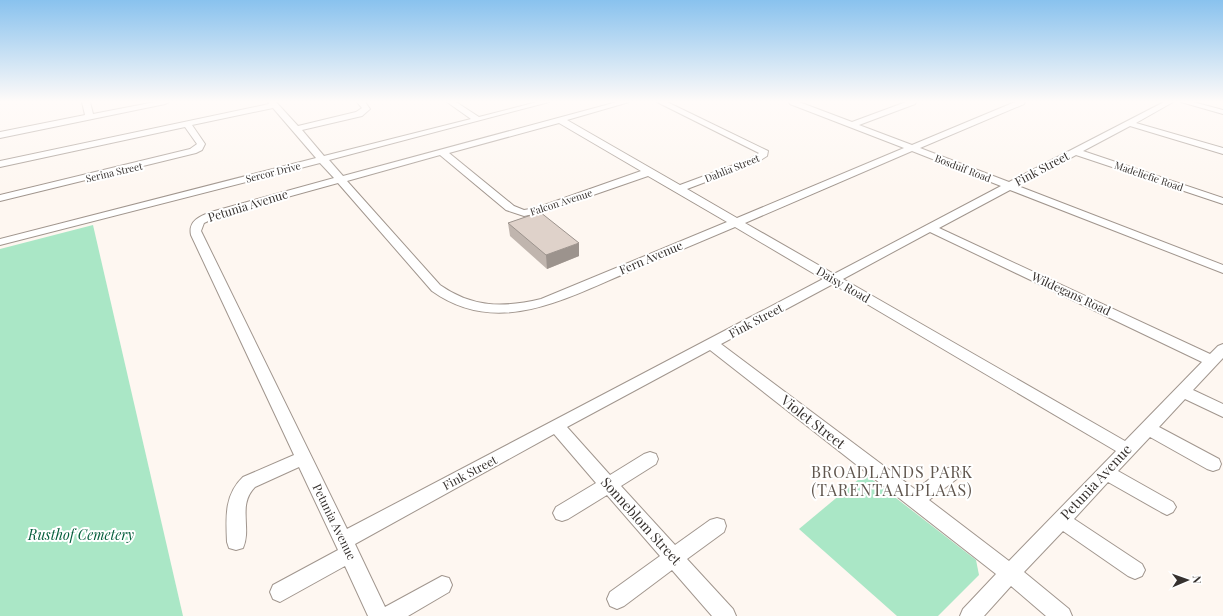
<svg xmlns="http://www.w3.org/2000/svg" width="1223" height="616" font-family="'Playfair Display',serif">
<style>
.green{fill:#aae7c6}
.lines{fill:none;stroke-linecap:round;stroke-linejoin:round}
.street-casing{stroke:#a1968e;stroke-width:2}
.street{fill:#fff;fill-rule:evenodd}
.wall{fill:#c0b5ae}
.shaded-wall{fill:#9c938d}
.building{fill:#dfd2ca;stroke:#9c938d}
.labels{text-anchor:middle;stroke-width:4;stroke-linejoin:round;paint-order:stroke}
.far-street-label{font-size:10px;fill:#36312e;stroke:#fff}
.street-label{font-size:12px;fill:#36312e;stroke:#fff}
.near-street-label{font-size:14px;fill:#36312e;stroke:#fff}
.near-park-label{font-size:14px;font-style:italic;fill:#045d3b;stroke:#fff}
.near-neighbourhood-label{font-size:16px;letter-spacing:1px;fill:#60564e;stroke:#fff}
</style>
<rect width="100%" height="100%" fill="#fef7f1"/>
<g class="green">
<polygon points="93,225 183,616 0,616 0,249"/>
<polygon points="865,474 976,560 979,575 938,616 897,616 799,529"/>
</g>
<g class="lines">
<defs>
<g id="street">
<polygon points="82,102 90,102 93,114 155,102 169,102 165,104 0,138 0,132 85,115"/>
<path d="M 268,102 L 276,102 L 298,126 L 356,112 L 362,108 L 357,102 L 365,102 L 370,109 L 362,116 L 302,130 L 324,156 L 471,119 L 447,102 L 456,102 L 479,117 L 537,102 L 549,102 L 329,160 L 343,176 L 617,102 L 629,102 L 567,120 L 680,185 L 750,159 L 759,153 L 657,102 L 667,102 L 768,151 L 767,156 L 756,163 L 687,189 L 737,218 L 904,148 L 790,104 L 789,102 L 799,102 L 852,122 L 906,102 L 916,102 L 915,104 L 859,125 L 912,145 L 1015,102 L 1025,102 L 1024,104 L 920,148 L 1009,182 L 1164,102 L 1173,102 L 1136,123 L 1223,148 L 1223,154 L 1130,126 L 1083,151 L 1223,198 L 1223,204 L 1076,155 L 1018,186 L 1223,265 L 1223,273 L 1010,190 L 939,228 L 1210,354 L 1218,346 L 1223,344 L 1223,358 L 1193,390 L 1223,404 L 1223,417 L 1185,399 L 1159,427 L 1219,459 L 1221,464 L 1219,469 L 1213,471 L 1207,469 L 1150,437 L 1118,471 L 1173,502 L 1176,507 L 1173,512 L 1167,515 L 1161,512 L 1108,482 L 1074,519 L 1142,564 L 1145,570 L 1142,576 L 1135,579 L 1128,576 L 1063,531 L 1024,572 L 1069,609 L 1072,616 L 1046,616 L 1011,586 L 984,616 L 960,616 L 963,609 L 996,574 L 710,350 L 567,427 L 610,475 L 644,454 L 650,452 L 656,454 L 658,459 L 656,464 L 621,486 L 675,545 L 710,520 L 717,518 L 724,520 L 726,526 L 724,532 L 687,559 L 733,609 L 736,616 L 712,616 L 672,570 L 624,606 L 617,609 L 610,606 L 607,599 L 610,592 L 660,556 L 607,495 L 568,519 L 562,521 L 556,519 L 553,513 L 556,507 L 596,483 L 554,434 L 355,544 L 385,607 L 442,576 L 449,578 L 452,585 L 449,592 L 408,616 L 368,616 L 345,566 L 280,602 L 273,599 L 270,592 L 273,585 L 338,550 L 299,467 L 255,487 C 237,505 252,528 243,548 L 236,550 L 229,548 L 227,542 C 226,518 224,495 243,477 L 294,455 L 191,235 C 188,221 200,216 211,212 L 334,178 L 320,163 L 0,245 L 0,239 L 316,158 L 273,108 L 192,125 L 205,144 L 202,150 L 196,153 L 0,201 L 0,195 L 190,149 L 197,144 L 185,127 L 0,167 L 0,161 L 269,104 ZM 559,123 L 641,171 L 536,208 L 524,210 L 514,206 L 449,153 ZM 912,151 L 1001,186 L 834,274 L 745,223 ZM 440,155 L 506,210 L 524,216 L 544,212 L 648,176 L 727,222 L 541,299 C 503,308 473,308 440,285 L 347,181 ZM 338,183 L 432,291 C 496,337 563,300 626,273 C 662,258 699,242 735,227 L 823,279 L 347,529 L 201,231 L 204,223 L 219,216 ZM 930,232 L 1202,362 L 1125,441 L 843,279 ZM 833,284 L 1116,451 L 1009,561 L 929,500 L 958,478 L 961,473 L 958,468 C 944,463 927,482 916,490 L 721,344 Z"/>
<polygon points="1181,102 1193,102 1223,110 1223,114"/>
</g>
</defs>
<use href="#street" class="street-casing"/>
<use href="#street" class="street"/>
</g>
<polygon class="wall" points="508,223 579,256 547,269 510,236"/>
<polygon class="shaded-wall" points="579,243 579,256 547,269 546,255"/>
<polygon class="building" points="540,212 579,243 546,255 508,223"/>
<linearGradient id="sky" x2="0" y2="1"><stop stop-color="#89c2ee"/><stop offset="0.54" stop-color="#fffbf9"/><stop offset="1" stop-color="#fffbf9" stop-opacity="0"/></linearGradient>
<rect width="1223" height="188" fill="url(#sky)"/>
<g class="labels">
<g class="far-street-label">
<text transform="translate(732 168) rotate(-22)" y="4">Dahlia Street</text>
<text transform="translate(963 168) rotate(21)" y="4">Bosduif Road</text>
<text transform="translate(114 172) rotate(-13)" y="4">Serina Street</text>
<text transform="translate(273 172) rotate(-14)" y="4">Sercor Drive</text>
<text transform="translate(1149 176) rotate(19)" y="4">Madeliefie Road</text>
<text transform="translate(561 202) rotate(-18)" y="4">Falcon Avenue</text>
</g>
<g class="street-label">
<text transform="translate(1042 169) rotate(-28)" y="4">Fink Street</text>
<text transform="translate(248 206) rotate(-17)" y="4">Petunia Avenue</text>
<text transform="translate(651 258) rotate(-23)" y="4">Fern Avenue</text>
<text transform="translate(843 285) rotate(30)" y="4">Daisy Road</text>
<text transform="translate(1071 294) rotate(25)" y="4">Wildegans Road</text>
<text transform="translate(756 321) rotate(-28)" y="4">Fink Street</text>
<text transform="translate(470 473) rotate(-28)" y="4">Fink Street</text>
<text transform="translate(334 522) rotate(64)" y="4">Petunia Avenue</text>
</g>
<g class="near-street-label">
<text transform="translate(813 422) rotate(38)" y="5">Violet Street</text>
<text transform="translate(1096 482) rotate(-47)" y="5">Petunia Avenue</text>
<text transform="translate(641 521) rotate(48)" y="5">Sonneblom Street</text>
</g>
<g class="near-park-label">
<text x="81" y="540">Rusthof Cemetery</text>
</g>
<g class="near-neighbourhood-label">
<text x="892" y="478">BROADLANDS PARK<tspan x="892" dy="18">(TARENTAALPLAAS)</tspan></text>
</g>
</g>
<g transform="translate(1187 580) rotate(88)" stroke="#ffffff" stroke-width="3" paint-order="stroke">
<path d="M0-3L7 15L0 10L-7 15Z" fill="#36312e"/>
<text y="-6" font-size="11" font-weight="bold" text-anchor="middle" fill="#36312e">N</text>
</g>
</svg>
